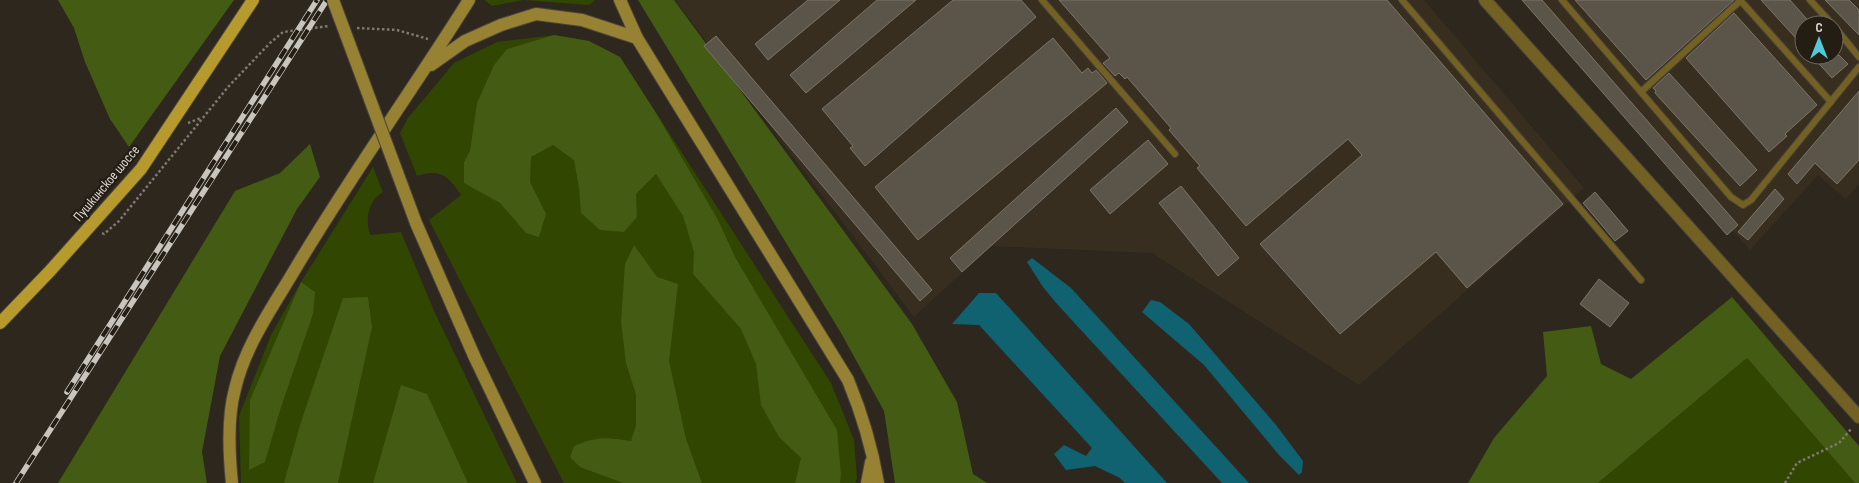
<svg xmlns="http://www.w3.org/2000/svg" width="1859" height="483" font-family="'Sofia Sans Condensed',sans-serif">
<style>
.built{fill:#382e1f;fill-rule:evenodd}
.green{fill:#314601}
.forest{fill:#435b13}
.water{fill:#116271}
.building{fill:#5b5449;stroke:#7c756a}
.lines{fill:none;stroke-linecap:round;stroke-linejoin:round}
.lane-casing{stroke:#49443a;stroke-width:8}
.street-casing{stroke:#49443a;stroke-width:14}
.secondary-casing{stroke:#49443a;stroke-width:14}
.primary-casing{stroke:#49443a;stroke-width:14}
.path{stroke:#7f7a72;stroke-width:2.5;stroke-dasharray:2.5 2.5;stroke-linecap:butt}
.lane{stroke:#726123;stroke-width:6}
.street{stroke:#726123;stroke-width:12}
.secondary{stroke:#978133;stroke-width:12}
.primary{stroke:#b69a2e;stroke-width:12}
.rail-casing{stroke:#c8c4be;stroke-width:5.5}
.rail{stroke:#231d14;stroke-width:4;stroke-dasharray:11;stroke-linecap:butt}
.secondary-bridge-casing{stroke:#49443a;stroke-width:14;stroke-linecap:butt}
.secondary-bridge{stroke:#978133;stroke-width:12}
.labels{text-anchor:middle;stroke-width:4.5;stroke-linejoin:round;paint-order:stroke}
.street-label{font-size:14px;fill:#dfdbd5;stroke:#231d14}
</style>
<rect width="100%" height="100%" fill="#2d271d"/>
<g class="built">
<polygon points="675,0 1424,0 1584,188 1359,385 1152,253 991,246 914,317"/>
<path d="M 1529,0 L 1859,0 L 1859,184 L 1846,199 L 1818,175 L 1750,250 ZM 1804,25 L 1834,25 L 1834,55 L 1804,55 Z"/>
</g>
<g class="green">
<polygon points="484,0 595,0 589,5 523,0 492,6"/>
<path d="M 554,35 L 589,41 L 620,57 L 831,383 L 854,440 L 857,478 L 855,483 L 564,483 L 429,220 L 461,195 C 448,176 441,168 417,176 L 400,133 L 408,118 L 454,63 L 497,42 Z"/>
<path d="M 373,167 L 383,192 C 368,201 365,219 370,235 L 401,232 L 435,313 L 517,483 L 241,483 L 239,416 L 271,335 L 301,282 Z"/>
<polygon points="1747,358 1855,483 1598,483"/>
</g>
<g class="forest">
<polygon points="58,0 234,0 129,147 110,119 85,62 74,28"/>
<polygon points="638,0 674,0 912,324 957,402 973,474 987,483 895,483 884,411 841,333"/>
<polygon points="554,35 589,41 620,57 656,113 718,220 735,257 837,430 841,474 840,483 795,483 801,458 779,437 761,405 756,364 741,329 693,274 694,252 683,216 656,174 636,194 637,217 624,232 600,230 581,213 579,188 574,160 553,145 531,157 530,182 546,214 539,237 526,233 500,203 464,183 464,162 470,151 477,103 494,65 507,49"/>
<polygon points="310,144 320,177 297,209 220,356 202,452 207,483 58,483 235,191 280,173"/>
<path d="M 634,245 L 657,277 L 678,284 L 669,361 L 686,439 L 702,483 L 623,483 L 580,467 L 570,457 L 574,446 C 597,436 607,437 631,441 L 636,425 L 636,395 L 626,363 L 621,322 L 625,264 Z"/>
<polygon points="301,282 315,292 313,314 281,407 265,462 249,470 250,400"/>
<polygon points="368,297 372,327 338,483 284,483 300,425 343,298"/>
<polygon points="1732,297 1859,446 1859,483 1855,483 1747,358 1598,483 1468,483 1494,438 1547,376 1543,332 1591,326 1601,364 1631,379"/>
<polygon points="401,385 427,394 468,483 373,483"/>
</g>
<g class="water">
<polygon points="1032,258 1071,288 1249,483 1222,483 1057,304 1043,287 1027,262"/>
<polygon points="979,293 996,293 1167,483 1125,483 1120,478 1095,466 1066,470 1054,454 1064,445 1086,456 1092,448 979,325 952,324"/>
<polygon points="1151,300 1160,302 1189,324 1276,425 1303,461 1302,472 1299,475 1279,455 1204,365 1142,312"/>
</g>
<g class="building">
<polygon points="808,0 840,0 768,60 755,44"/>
<polygon points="877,0 916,0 806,93 790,75"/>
<polygon points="953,0 1021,0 1036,17 865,166 850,148 853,146 822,109"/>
<polygon points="1059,0 1387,0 1563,204 1467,288 1436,252 1340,334 1260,244 1362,155 1348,139 1246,226 1197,168 1200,166 1169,130 1171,128 1127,77 1125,79 1119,73 1115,76 1103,63 1110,58"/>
<polygon points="1522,0 1542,0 1738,225 1727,235"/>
<polygon points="1575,0 1734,0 1646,80"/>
<polygon points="1761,0 1790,0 1812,25 1804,25 1804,47"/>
<polygon points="1825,0 1849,0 1859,10 1859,35"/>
<polygon points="1734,13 1817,105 1785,134 1787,136 1769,152 1686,58"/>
<polygon points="716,36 932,290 920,301 704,46"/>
<polygon points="1053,38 1082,73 1088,68 1092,73 1096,70 1107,83 918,240 875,187"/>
<polygon points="1811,55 1839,55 1848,64 1832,78"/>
<polygon points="1669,73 1757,170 1740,186 1655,93 1656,91 1653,88"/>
<polygon points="1859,91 1859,160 1837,184 1815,163 1797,184 1788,174"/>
<polygon points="1116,108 1128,122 962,272 950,258"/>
<polygon points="1148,140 1168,164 1110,214 1090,190"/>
<polygon points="1181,186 1239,258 1218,276 1159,203"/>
<polygon points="1775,189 1784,199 1748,240 1738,232"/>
<polygon points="1595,192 1628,231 1615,241 1583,203"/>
<polygon points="1599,279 1629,303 1610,327 1580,304"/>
</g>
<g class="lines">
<defs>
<g id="lane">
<polyline points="1042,0 1175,154"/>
<polyline points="1402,0 1641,280"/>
<polyline points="1562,0 1731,197 1743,205 1751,200 1859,67"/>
<polyline points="1740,0 1831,102"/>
<polyline points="1810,0 1833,25"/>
<polyline points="1834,26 1859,57"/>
<polyline points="1641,92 1741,0"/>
</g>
<polyline id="street" points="1485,0 1859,417"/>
<g id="secondary">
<path d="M 620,0 L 637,38 L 848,380 C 862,414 872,447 878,483"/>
<polyline points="431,65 465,41 501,25 536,14 582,20 637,38"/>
<polyline points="416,223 475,358 535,483"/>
<path d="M 232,483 C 229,454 227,418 235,389 C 245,346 272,308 294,271 C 349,178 412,91 469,0"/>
<polyline points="867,483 871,462"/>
</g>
<polyline id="primary" points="0,323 50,271 141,169 253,0"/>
</defs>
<use href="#lane" class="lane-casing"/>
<use href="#street" class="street-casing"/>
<use href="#secondary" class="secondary-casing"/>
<use href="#primary" class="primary-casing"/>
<g class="path">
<polyline points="357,28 397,30 428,39"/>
<polyline points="188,123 201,118"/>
<polyline points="102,233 104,234 119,221 228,87 270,43 283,32 329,26"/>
<polyline points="1785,483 1797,463 1839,443 1852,428"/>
</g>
<use href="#lane" class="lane"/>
<use href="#street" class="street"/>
<use href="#secondary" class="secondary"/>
<use href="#primary" class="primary"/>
<defs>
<g id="rail">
<polyline points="67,392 317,0"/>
<polyline points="16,483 327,0"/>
</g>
</defs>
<use href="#rail" class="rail-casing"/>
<use href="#rail" class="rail"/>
<defs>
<polyline id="secondary-bridge" points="333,0 416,223"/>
</defs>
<use href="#secondary-bridge" class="secondary-bridge-casing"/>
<use href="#secondary-bridge" class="secondary-bridge"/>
</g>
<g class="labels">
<g class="street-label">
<text transform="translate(106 183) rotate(-50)" y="5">Пушкинское шоссе</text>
</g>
</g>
<g transform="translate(1819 40)"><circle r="24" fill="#231d14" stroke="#6e6961"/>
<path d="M0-4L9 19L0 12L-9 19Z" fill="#53cadc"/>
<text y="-8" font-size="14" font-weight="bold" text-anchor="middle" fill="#dfdbd5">С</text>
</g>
</svg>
